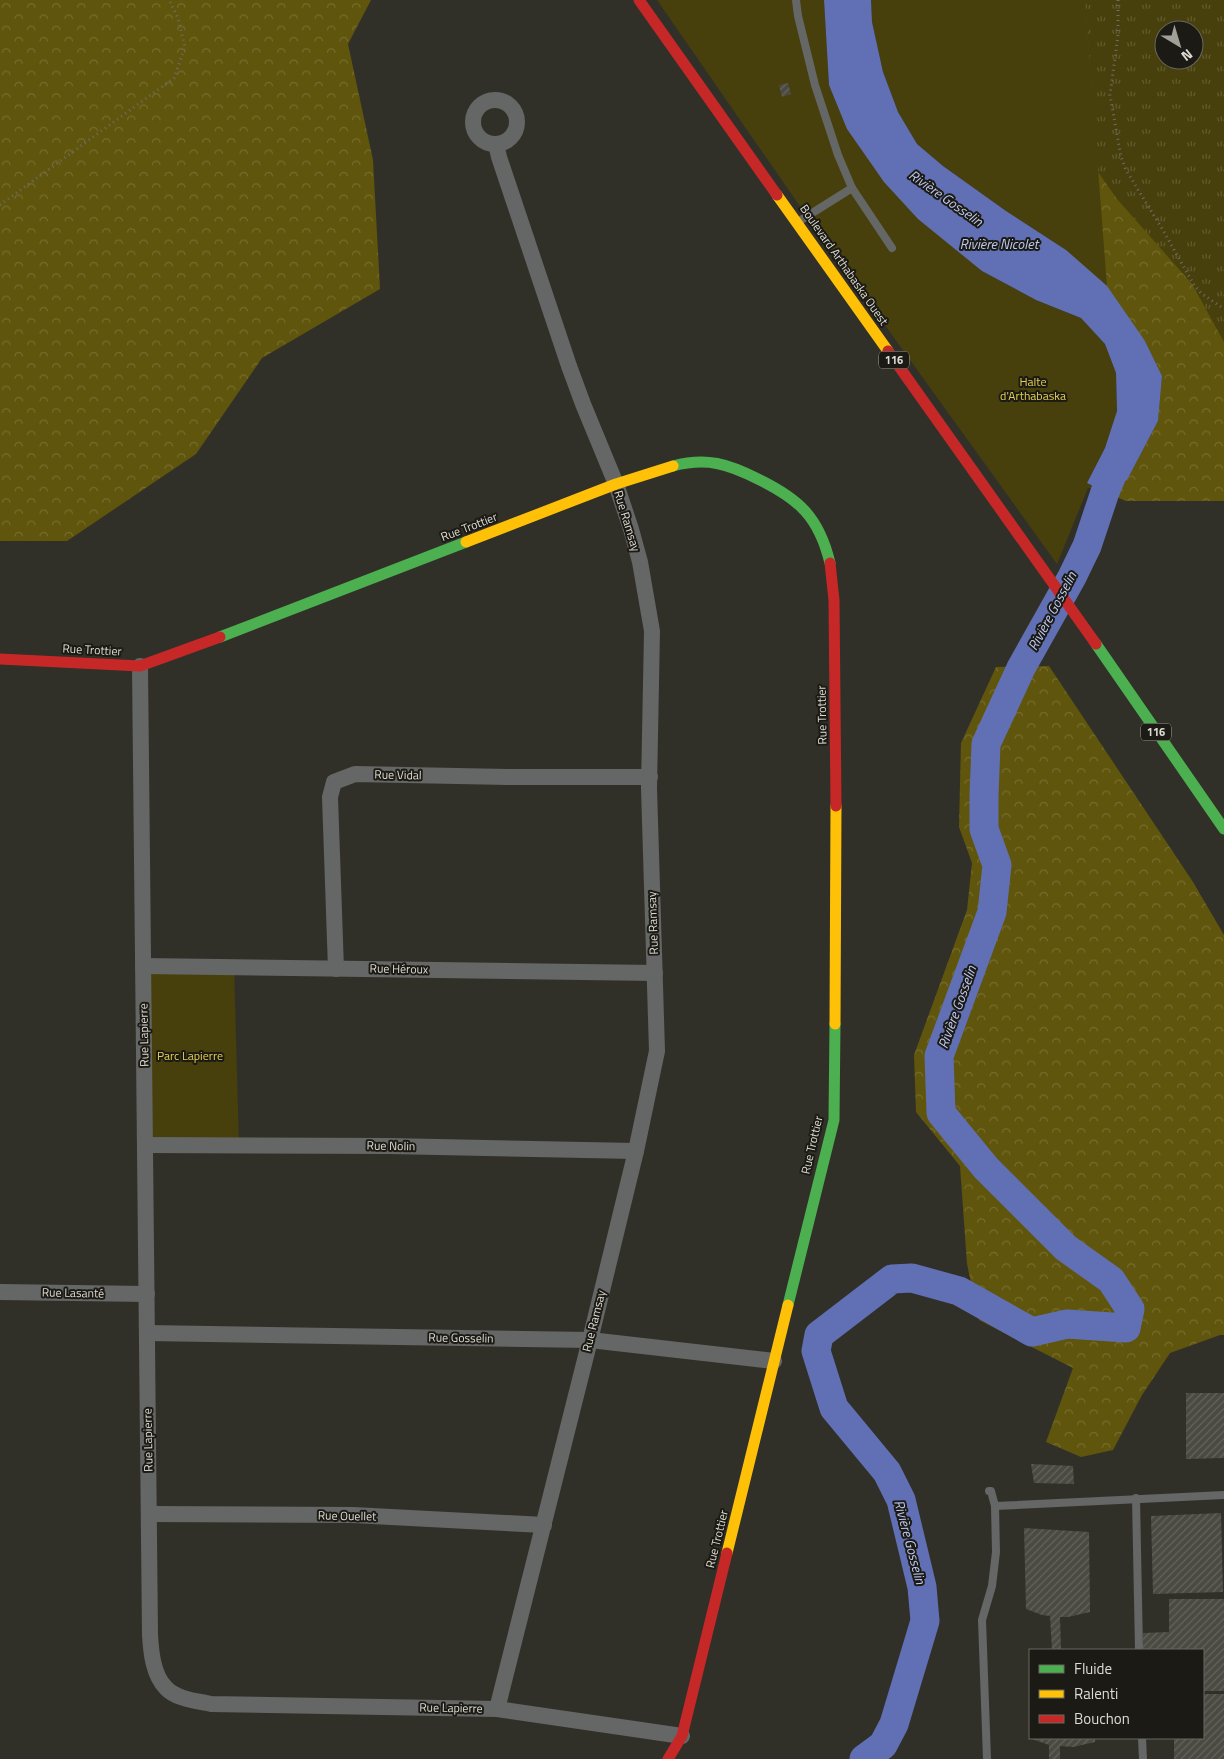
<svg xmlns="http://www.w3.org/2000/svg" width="1224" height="1759" font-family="'Titillium Web',sans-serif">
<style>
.grass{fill:url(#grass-tufts);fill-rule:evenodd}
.forest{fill:url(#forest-crowns)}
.green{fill:#47400c}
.water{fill:#6170b4}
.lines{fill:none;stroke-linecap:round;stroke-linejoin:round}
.river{stroke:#6170b4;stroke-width:29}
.building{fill:url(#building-hatch)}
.path{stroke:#6d6d6c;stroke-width:3;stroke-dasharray:1 4;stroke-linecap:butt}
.lane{stroke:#656666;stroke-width:8}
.street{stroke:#656666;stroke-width:16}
.fast{stroke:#4caf50;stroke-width:11}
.slow{stroke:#ffc107;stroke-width:11}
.jam{stroke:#c62828;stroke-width:11}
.labels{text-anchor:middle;stroke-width:4;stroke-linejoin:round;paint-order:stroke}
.shield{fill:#1b1a14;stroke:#a4a29a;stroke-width:1}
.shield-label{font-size:11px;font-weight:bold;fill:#dedcd3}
.street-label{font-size:12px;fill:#dedcd3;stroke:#1b1a14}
.park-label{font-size:12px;fill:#e6d14f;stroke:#1b1a14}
.water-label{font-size:14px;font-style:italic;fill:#bfcaf3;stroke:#1b1a14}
</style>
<defs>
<pattern id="grass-tufts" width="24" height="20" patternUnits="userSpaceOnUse" patternTransform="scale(1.25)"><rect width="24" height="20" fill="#47400c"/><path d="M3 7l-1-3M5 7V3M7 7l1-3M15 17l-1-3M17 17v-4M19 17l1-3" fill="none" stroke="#615b2e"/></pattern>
<pattern id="forest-crowns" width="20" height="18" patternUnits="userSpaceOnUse" patternTransform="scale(1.25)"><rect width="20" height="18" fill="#60550c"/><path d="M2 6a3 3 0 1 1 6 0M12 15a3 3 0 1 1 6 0" fill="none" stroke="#766d2e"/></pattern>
<pattern id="building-hatch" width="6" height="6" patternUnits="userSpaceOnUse" patternTransform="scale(1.25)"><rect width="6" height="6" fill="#4a4942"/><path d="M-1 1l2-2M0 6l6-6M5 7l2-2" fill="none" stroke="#64635c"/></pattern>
</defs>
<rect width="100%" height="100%" fill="#313028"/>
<path class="grass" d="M 1085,0 L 1224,0 L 1224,501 L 1126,501 L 1105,492 L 1127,480 L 1107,286 ZM 1164,30 L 1194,30 L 1194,60 L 1164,60 Z"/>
<g class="forest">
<polygon points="0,0 371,0 348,44 373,160 380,289 262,358 196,454 67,541 0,541"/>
<polygon points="941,0 1085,0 1098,172 1117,199 1192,284 1224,342 1224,501 1126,501 1105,492 1127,480 1158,421 1162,376 1145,341 1066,250"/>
<polygon points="1049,666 1193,882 1224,935 1224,1335 1220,1335 1170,1353 1142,1395 1113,1450 1081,1457 1046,1442 1073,1368 979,1320 967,1264 960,1166 916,1112 914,1055 967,910 972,863 959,827 961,743 996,667"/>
</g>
<g class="green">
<polygon points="657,0 824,0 829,85 982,271 1036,300 1081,318 1105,344 1116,373 1117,411 1105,448 1087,483 1105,492 1088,488 1057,564 815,228"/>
<polygon points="871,0 1085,0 1107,286 1066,250 1006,211 943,166 917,144 898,112 883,72 872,22"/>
<polygon points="143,966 234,967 239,1147 145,1145"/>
</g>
<polygon class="water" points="824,0 871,0 872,22 883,72 898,112 917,144 943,166 1006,211 1066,250 1107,286 1145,341 1162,376 1158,421 1127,480 1105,492 1087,483 1105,448 1117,411 1116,373 1105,344 1081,318 1036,300 982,271 918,219 884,182 847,129 829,85"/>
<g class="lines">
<polyline class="river" points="864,1759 883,1745 894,1724 925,1621 922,1587 901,1500 887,1472 834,1408 816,1351 819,1335 892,1279 912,1278 959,1291 1032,1332 1067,1324 1126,1328 1130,1309 1111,1280 1066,1248 986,1168 941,1113 939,1056 992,912 997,865 984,829 984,796 986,744 1021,668 1072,577 1087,546 1105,492 1120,456"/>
</g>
<g class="building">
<polygon points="788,83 791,94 782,97 779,85"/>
<polygon points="1186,1393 1224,1393 1224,1458 1186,1459"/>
<polygon points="1031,1464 1073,1466 1074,1484 1034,1483"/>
<polygon points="1221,1513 1223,1592 1153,1594 1151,1516"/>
<polygon points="1024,1528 1089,1532 1090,1612 1068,1617 1060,1617 1061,1650 1052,1650 1050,1616 1042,1615 1026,1609"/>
<polygon points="1169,1599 1224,1599 1224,1691 1203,1691 1203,1650 1143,1650 1143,1633 1169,1632"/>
<polygon points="1203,1694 1224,1694 1224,1759 1174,1759 1174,1738 1203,1738"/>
<polygon points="1029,1738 1095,1738 1095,1742 1073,1747 1060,1746 1060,1759 1049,1759 1049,1745"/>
</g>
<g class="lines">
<g class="path">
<polyline points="1118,0 1118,35 1110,95 1121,157 1126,170 1164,232 1194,285 1201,293 1224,309"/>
<polyline points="0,205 174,78 185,47 178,18 169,0"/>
</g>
<g class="lane">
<polyline points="796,0 798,16 815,85 838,155 852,188 892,248"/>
<polyline points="801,220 852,188"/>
<polyline points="1136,1498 1139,1650"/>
<polyline points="995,1506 1224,1495"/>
<polyline points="1142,1738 1143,1759"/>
<polyline points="987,1759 982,1620 992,1586 996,1552 995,1506 991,1491 989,1491"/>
</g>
<g class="street">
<circle cx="495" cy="122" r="22"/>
<polyline points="496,144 499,157 569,366 583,404 616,484 631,529 640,562 652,631 649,788 657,1051 636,1151 590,1340 497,1709"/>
<path d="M 140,666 L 150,1635 C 151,1652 153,1675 166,1688 C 176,1699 197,1701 211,1704 L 497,1709 L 682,1736"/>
<polyline points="143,966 655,973"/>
<polyline points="336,969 330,797 334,782 355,774 508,777 650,777"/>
<polyline points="145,1145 389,1146 636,1151"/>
<polyline points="0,1292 147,1294"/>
<polyline points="147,1333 590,1340 774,1361"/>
<polyline points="149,1514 353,1515 544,1525"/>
</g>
<g class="fast">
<path d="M 673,466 C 707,457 728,464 758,479 C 799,499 819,517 830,563"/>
<polyline points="220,637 466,542"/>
<polyline points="1096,644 1224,829"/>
<polyline points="788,1305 834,1120 835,1024"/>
</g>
<g class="slow">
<polyline points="777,195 888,351"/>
<polyline points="466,542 616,484 673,466"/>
<polyline points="835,1024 836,806"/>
<polyline points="727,1553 788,1305"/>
</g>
<g class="jam">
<polyline points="639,0 777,195"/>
<polyline points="888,351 1096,644"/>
<polyline points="830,563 834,600 836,806"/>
<polyline points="0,659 140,666 220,637"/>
<polyline points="668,1759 682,1736 727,1553"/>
</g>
</g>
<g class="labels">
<g class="shield">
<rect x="879" y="351.5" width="30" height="17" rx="4"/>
<rect x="1141" y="723.5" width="30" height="17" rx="4"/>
</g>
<g class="shield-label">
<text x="894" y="364">116</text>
<text x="1156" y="736">116</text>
</g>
<g class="street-label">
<text transform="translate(844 265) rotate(55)" y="4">Boulevard Arthabaska Ouest</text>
<text transform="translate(627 521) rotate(73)" y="4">Rue Ramsay</text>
<text transform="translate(469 527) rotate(-21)" y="4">Rue Trottier</text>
<text transform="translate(92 650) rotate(3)" y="4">Rue Trottier</text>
<text transform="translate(822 715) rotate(-91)" y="4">Rue Trottier</text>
<text transform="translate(398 775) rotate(1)" y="4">Rue Vidal</text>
<text transform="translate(653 923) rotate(-92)" y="4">Rue Ramsay</text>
<text transform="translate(399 969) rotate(1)" y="4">Rue Héroux</text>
<text transform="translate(144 1035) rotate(-91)" y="4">Rue Lapierre</text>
<text transform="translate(812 1145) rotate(-77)" y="4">Rue Trottier</text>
<text transform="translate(391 1146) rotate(1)" y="4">Rue Nolin</text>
<text transform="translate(73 1293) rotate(1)" y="4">Rue Lasanté</text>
<text transform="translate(594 1321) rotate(-76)" y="4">Rue Ramsay</text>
<text transform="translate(461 1338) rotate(1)" y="4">Rue Gosselin</text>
<text transform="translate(148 1440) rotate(-91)" y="4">Rue Lapierre</text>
<text transform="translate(347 1516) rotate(1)" y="4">Rue Ouellet</text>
<text transform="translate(717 1539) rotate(-76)" y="4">Rue Trottier</text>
<text transform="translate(451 1708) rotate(1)" y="4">Rue Lapierre</text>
</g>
<g class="park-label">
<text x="1033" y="386">Halte<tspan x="1033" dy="14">d'Arthabaska</tspan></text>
<text x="190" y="1060">Parc Lapierre</text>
</g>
<g class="water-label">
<text transform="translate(946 198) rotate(35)" y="5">Rivière Gosselin</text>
<text x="999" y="249">Rivière Nicolet</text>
<text transform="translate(1052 611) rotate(-62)" y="5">Rivière Gosselin</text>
<text transform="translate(957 1007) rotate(-70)" y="5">Rivière Gosselin</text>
<text transform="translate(910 1542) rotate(75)" y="5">Rivière Gosselin</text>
</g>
</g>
<rect x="1029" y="1649" width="175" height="90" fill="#1b1a14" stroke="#696860"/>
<rect x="1039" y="1665" width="25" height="8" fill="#4caf50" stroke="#696860"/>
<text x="1074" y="1674" font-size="15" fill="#dedcd3">Fluide</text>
<rect x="1039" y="1690" width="25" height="8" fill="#ffc107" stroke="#696860"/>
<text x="1074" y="1699" font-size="15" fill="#dedcd3">Ralenti</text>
<rect x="1039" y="1715" width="25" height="8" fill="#c62828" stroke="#696860"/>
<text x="1074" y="1724" font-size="15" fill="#dedcd3">Bouchon</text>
<g transform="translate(1179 45) rotate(142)"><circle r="24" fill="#1b1a14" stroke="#696860"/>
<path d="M0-4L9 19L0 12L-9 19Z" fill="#a1a097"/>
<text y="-8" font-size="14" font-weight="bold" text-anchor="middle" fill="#dedcd3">N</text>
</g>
</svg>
